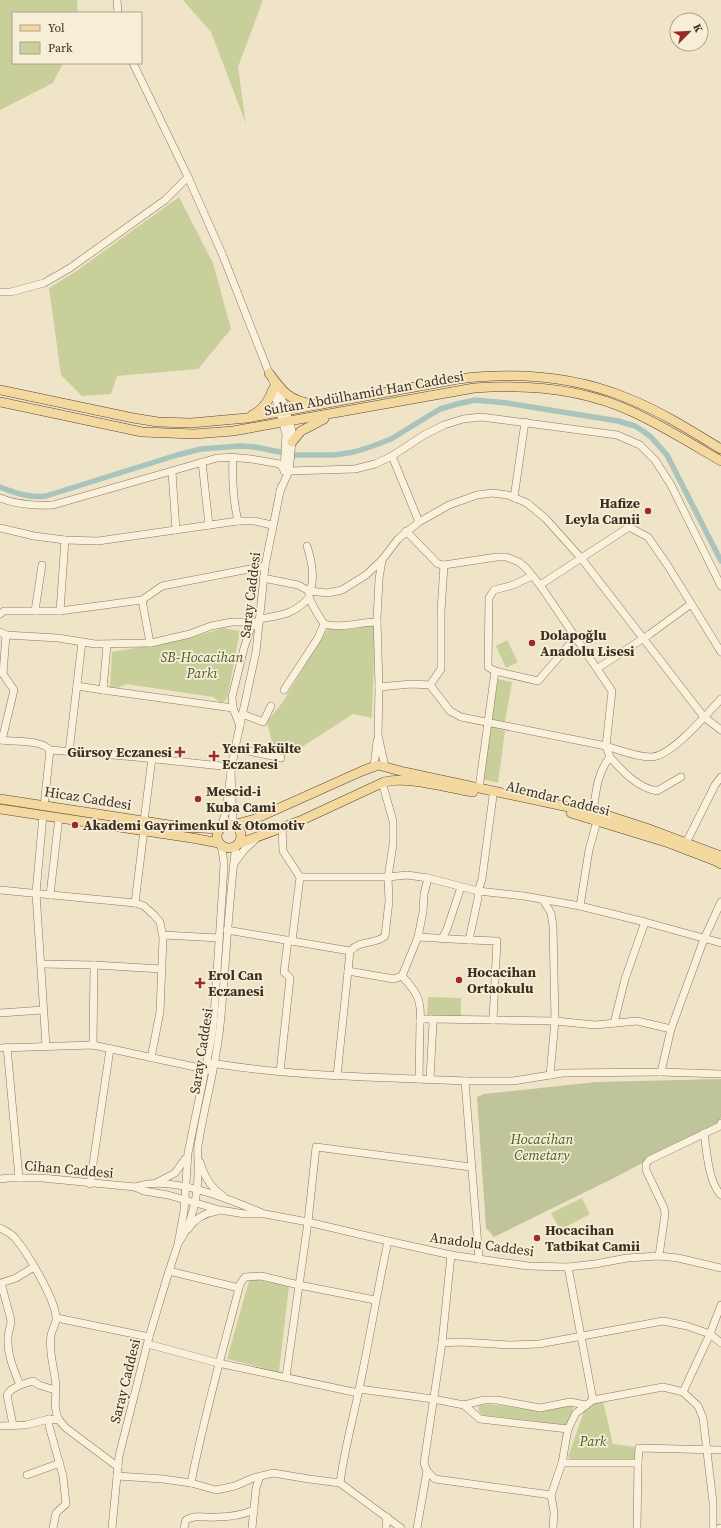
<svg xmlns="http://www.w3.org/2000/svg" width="721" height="1528" font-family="'Source Serif 4',serif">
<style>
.green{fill:#c9cf9b}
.cemetery{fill:#bfc49a}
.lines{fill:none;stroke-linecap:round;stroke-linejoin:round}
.canal{stroke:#a9c4bc;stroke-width:5.5}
.minor-casing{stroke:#8d765c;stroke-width:8}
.major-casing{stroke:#5b4430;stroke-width:10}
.minor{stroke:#faf1dc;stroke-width:7}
.major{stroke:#f3d9a0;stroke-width:9}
.poi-dot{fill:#9e2a2b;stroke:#f7eed8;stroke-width:1.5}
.labels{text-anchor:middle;stroke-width:3.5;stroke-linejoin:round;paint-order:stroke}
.street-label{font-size:14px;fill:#3d2e20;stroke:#f7eed8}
.poi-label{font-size:14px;font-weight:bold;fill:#3d2e20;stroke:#f7eed8;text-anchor:start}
.park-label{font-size:14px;font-style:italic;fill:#4d5a26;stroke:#f7eed8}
</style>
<rect width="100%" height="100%" fill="#f0e4c8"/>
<g class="green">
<polygon points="0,0 77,0 78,13 13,13 13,63 63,63 53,83 0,110"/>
<polygon points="183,0 263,0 238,67 246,124 211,32"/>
<polygon points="179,197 213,263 231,329 198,369 117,376 111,394 82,396 61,375 49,288 75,272"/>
<polygon points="359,626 375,626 372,718 353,714 291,754 274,750 267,722 282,703 328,628"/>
<polygon points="223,628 240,631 227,699 221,703 213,697 126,684 118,688 110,687 112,652 187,639"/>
<polygon points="507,640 518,662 506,668 496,646"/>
<polygon points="498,679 512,682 505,722 491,720"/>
<polygon points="490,727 505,731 498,783 482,779"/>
<polygon points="428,997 461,998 461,1016 427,1015"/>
<polygon points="582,1198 590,1214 560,1230 551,1213"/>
<polygon points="253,1279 289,1286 279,1372 227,1359 249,1281"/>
<polygon points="603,1401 613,1444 636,1447 635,1459 632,1460 570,1459 568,1457 584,1411 593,1402"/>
<polygon points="489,1404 541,1411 574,1405 569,1425 565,1425 483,1415 480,1413 478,1409 480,1405"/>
</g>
<polygon class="cemetery" points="721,1079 721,1117 719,1122 614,1178 494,1237 486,1228 477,1097 484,1094 596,1082"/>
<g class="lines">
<path class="canal" d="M 0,487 C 15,493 30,498 46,496 L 177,455 L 201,449 L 240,446 L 255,447 L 295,455 L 335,455 L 354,452 L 373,446 L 391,439 L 440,409 L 457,404 L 475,400 L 507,403 L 618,421 L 635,426 L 643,431 L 651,437 L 667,455 L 721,561"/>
<defs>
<g id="minor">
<polyline points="117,0 118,13"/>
<polyline points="133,63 188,177 223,256 269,373 284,404 292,431 292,442 289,471 280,491"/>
<polyline points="0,292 11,292 44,283 70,268 165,200 188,177"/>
<polyline points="273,389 286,434 284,471"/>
<polyline points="392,456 419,522"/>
<path d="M 233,457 C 232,479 233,500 238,521"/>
<polyline points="202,462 209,525"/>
<polyline points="172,472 176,530"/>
<path d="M 0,498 C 17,505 34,506 53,505 L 217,458 C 239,456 258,460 280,464 L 284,470 L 289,471 L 355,469 L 375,464 L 392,456 L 424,435 L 444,425 L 463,419 L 481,417 L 617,435 L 640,445 L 655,460 L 671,485 L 721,586"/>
<polyline points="514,498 525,422"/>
<polyline points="0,528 34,536 65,540 98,541 238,521 254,521 272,525"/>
<path d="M 406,531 L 438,564 L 444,565 L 497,557 L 506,557 L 519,562 L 526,568 L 540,585 L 612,691 L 606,746 C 620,750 635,757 651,757 C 671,757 707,714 721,699"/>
<path d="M 307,546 C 311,558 314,571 312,584 C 311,588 308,591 309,596 C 311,605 319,616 324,624 C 342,629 359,622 377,622"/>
<polyline points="382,560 379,579 377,619 379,687 378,735 385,767"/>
<polyline points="263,578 298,585 309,591 328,593 342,590 366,575 382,560 398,539 419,522 449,505 477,495 492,493 508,495 527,503 546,519 581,558 704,717 721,730"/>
<polyline points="540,585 629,527 648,537 668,566 721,652"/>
<polyline points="142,600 150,643"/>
<polyline points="35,611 42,565"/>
<polyline points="60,611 65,540"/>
<polyline points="0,614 4,611 60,611 142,600 162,586 265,566"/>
<path d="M 259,619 C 282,615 292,615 309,598"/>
<polyline points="0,632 6,635 58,638 95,644 151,643 190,634 211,626 232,622 259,622 251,627 244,648 232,697 233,708 240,726"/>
<polyline points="598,668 650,634 691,604"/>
<polyline points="495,671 538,681 576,637"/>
<polyline points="430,685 441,669 441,611 444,565"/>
<polyline points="77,686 103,690 107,645"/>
<path d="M 379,687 L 411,684 L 430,685 L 450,711 L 461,717 L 606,746 L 610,757 C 597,773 596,792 593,812"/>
<polyline points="103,690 233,708"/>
<polyline points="284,690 318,638 324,624"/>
<polyline points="242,714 263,722 271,706"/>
<path d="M 0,740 C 14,742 40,739 50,750 L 44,806"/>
<polyline points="2,740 14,690 3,674 6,635"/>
<polyline points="235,748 281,758"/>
<polyline points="50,750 136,757 231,767"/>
<polyline points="69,752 82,642"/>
<path d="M 610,757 C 622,771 638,788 657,791 L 681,777"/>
<polyline points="374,767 377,741"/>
<polyline points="231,772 235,748 256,652 265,566 281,487"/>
<polyline points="479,788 495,671 488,667 489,598 494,590 513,585 532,576"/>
<polyline points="43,815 36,893 46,1046"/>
<polyline points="144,821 152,758"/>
<polyline points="221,827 226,811 231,772 233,825"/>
<polyline points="282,828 283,851 300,877 292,941"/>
<polyline points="686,843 715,785 721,777"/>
<polyline points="235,862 245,849 256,839"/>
<polyline points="300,877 388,877 407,875 428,878 478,891 524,896 580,906 645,922 721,943"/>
<polyline points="0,890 135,903 144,906 154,915 160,922 163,938 160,1012 151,1058"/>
<polyline points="50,895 59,817"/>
<polyline points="543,900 551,913 553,926 555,1021 550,1075"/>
<polyline points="135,903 144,830"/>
<polyline points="580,906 589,850 597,821"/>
<polyline points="227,930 350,951"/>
<polyline points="163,935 219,938"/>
<polyline points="418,937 423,912 424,894 428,878"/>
<polyline points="442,939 447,929 461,887"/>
<polyline points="469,940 497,941 493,1020"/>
<polyline points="41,964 94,965 162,969"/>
<path d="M 348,971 L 350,951 C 362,939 375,945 385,936 L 389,901 L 388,877 L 393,845 L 393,821 L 382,782"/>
<path d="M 402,976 C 416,991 422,1000 420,1021"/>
<polyline points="0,1013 43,1010"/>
<polyline points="431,1019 555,1021 595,1025 637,1021 671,1029"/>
<polyline points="614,1023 625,979 645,922"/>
<polyline points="93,1045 94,965"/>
<polyline points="7,1047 19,1178"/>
<polyline points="0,1048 93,1045 209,1070"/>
<path d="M 211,1063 C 295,1077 380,1077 465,1081"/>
<polyline points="280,1072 290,978 284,972 288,940"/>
<polyline points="661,1072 721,1074"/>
<polyline points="337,1076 348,971 394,979 402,976 418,937 469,940 478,898 478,891 482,879 493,796"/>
<polyline points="419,1079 420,1021 424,1019 431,1019 433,1023 430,1079"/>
<path d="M 704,1133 C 707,1152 708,1181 721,1195"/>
<path d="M 200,1162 C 204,1176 211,1188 223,1196"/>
<polyline points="0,1179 8,1178 42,1178 135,1187 144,1191 168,1195 220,1210 245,1214 265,1214 308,1222 388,1241 451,1255 528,1266 568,1267 595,1264 627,1258 659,1256 678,1258 721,1268"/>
<polyline points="156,1183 175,1173 185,1159"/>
<polyline points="90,1184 110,1049"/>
<path d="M 135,1187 C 169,1174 229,1199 262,1213"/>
<path d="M 0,1228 C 6,1231 11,1233 15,1238 C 27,1252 55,1299 56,1317 C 57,1323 52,1329 51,1335 C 48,1352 55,1369 56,1387 C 56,1399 53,1408 59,1420"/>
<path d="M 188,1229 C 195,1218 205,1213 217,1211"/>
<path d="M 179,1242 C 192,1223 198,1196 198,1173 C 199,1164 197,1155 198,1146 C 204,1106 216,1067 220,1026 C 226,966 228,905 236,845"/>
<polyline points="451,1255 442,1343 424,1463 427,1471 435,1479 551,1495 554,1512 553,1528"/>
<polyline points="659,1256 665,1214 664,1208 646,1170 646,1164 649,1160 720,1126 721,1123"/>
<polyline points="479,1259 465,1081 513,1081 563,1073 661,1072 671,1029 704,939 721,902"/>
<polyline points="568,1267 593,1400"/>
<polyline points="169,1271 239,1288"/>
<polyline points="57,1318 149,1337"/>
<polyline points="442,1343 461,1342 510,1345 539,1344 663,1321 687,1326 710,1334 721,1343"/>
<polyline points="148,1344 218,1363 358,1393"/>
<polyline points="286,1377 308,1222 316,1147 471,1167"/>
<polyline points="20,1385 33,1381 39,1385 55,1390"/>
<polyline points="359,1389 433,1399 464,1405 484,1400 497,1400 540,1408 570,1402 586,1405"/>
<polyline points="683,1392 710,1334 721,1305"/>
<polyline points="464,1405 480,1419 568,1429"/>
<polyline points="49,1419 49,1426 63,1476 66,1504 56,1513 53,1528"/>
<path d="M 13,1425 L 7,1395 L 11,1390 L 20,1385 C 14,1370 7,1355 8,1338 C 8,1332 11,1326 11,1320 L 1,1283 L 16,1278 L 34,1267"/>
<polyline points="0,1426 26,1425 49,1419 59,1420 66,1428 118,1467"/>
<polyline points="562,1463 638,1463 639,1448 721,1450"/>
<polyline points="27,1475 60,1463"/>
<path d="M 117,1476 L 163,1479 L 191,1483 L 216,1490 L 235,1486 L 253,1478 L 273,1473 L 309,1479 L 340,1483 C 344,1452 352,1423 358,1394 C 369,1343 377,1292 388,1241"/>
<path d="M 191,1483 C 204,1416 223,1350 240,1284 L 245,1277 L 261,1276 L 299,1285 L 375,1300"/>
<polyline points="340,1483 401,1528"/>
<polyline points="551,1495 562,1463 568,1429 576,1413 593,1400 663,1387 683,1392 698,1406 703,1418 713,1502 713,1528"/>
<polyline points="112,1528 119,1456 149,1337 169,1271 178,1244 184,1211 188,1153 212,1036 214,1016 223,883 224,863 221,845"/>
<path d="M 184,1528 L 186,1520 C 196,1514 206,1518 217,1517 C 230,1517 242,1515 254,1510"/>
<polyline points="252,1528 256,1488 260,1476"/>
<polyline points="386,1528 387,1517"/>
<polyline points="417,1528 427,1471"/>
<polyline points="637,1528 638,1463"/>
<polyline points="720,1528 721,1528"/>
</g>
<g id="major">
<path d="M 269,373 C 282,391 289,401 313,404"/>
<path d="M 0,390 L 133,418 L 158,422 L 191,423 L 247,418 L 458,379 C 514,372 574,376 627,398 C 660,411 690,430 721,449"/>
<path d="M 0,402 L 142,432 L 194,434 L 233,431 L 474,388 C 527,384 584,389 633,412 C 663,426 692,444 721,461"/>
<path d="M 252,415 C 263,410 269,401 273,389"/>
<polyline points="292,442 301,431 324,419"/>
<polyline points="0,799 182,827 220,829"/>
<polyline points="0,809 192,838 219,843"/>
<polyline points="571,813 669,843 716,861 721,864"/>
<circle cx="229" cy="836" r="12"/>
<polyline points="233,825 255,819 362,771 378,765 404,772 606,815 646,828 721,856"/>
<path d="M 238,844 L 300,821 L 384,782 C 409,776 446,788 473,792"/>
</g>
</defs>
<use href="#minor" class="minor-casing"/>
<use href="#major" class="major-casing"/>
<use href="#minor" class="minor"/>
<use href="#major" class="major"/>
</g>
<g class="poi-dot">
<circle cx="648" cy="511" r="4"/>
<circle cx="532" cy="643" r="4"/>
<path d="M178 746h4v4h4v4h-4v4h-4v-4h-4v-4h4z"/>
<path d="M212 750h4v4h4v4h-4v4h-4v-4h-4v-4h4z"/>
<circle cx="198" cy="799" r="4"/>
<circle cx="75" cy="825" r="4"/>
<circle cx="459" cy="980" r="4"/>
<path d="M198 977h4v4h4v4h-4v4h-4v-4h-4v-4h4z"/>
<circle cx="537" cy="1238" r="4"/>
</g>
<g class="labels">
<g class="street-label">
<text transform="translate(364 393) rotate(-10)" y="5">Sultan Abdülhamid Han Caddesi</text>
<text transform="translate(250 595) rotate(-83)" y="5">Saray Caddesi</text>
<text transform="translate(88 798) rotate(9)" y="5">Hicaz Caddesi</text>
<text transform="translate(558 798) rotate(14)" y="5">Alemdar Caddesi</text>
<text transform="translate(201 1051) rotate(-81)" y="5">Saray Caddesi</text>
<text transform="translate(69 1169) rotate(5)" y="5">Cihan Caddesi</text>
<text transform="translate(482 1244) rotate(8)" y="5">Anadolu Caddesi</text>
<text transform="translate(125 1381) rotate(-76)" y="5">Saray Caddesi</text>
</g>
<g class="poi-label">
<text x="640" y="508" text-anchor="end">Hafize<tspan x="640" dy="16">Leyla Camii</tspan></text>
<text x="540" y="640">Dolapoğlu<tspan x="540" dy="16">Anadolu Lisesi</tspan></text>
<text x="222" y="753">Yeni Fakülte<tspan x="222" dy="16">Eczanesi</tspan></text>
<text x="172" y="757" text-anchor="end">Gürsoy Eczanesi</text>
<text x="206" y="796">Mescid-i<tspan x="206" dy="16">Kuba Cami</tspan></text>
<text x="83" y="830">Akademi Gayrimenkul &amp; Otomotiv</text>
<text x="467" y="977">Hocacihan<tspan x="467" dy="16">Ortaokulu</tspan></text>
<text x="208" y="980">Erol Can<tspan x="208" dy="16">Eczanesi</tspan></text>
<text x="545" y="1235">Hocacihan<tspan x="545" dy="16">Tatbikat Camii</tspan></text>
</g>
<g class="park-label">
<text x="202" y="662">SB-Hocacihan<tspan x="202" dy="16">Parkı</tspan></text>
<text x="542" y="1144">Hocacihan<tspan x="542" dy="16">Cemetary</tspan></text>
<text x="593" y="1446">Park</text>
</g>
</g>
<rect x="12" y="12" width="130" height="52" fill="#f7eed8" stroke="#ada18e"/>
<rect x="20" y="25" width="20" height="6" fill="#f3d9a0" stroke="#ada18e"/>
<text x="48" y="32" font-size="12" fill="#3d2e20">Yol</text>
<rect x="20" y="42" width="20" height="12" fill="#c9cf9b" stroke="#ada18e"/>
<text x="48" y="52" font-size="12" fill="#3d2e20">Park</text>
<g transform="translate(689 32) rotate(66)"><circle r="19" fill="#f7eed8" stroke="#ada18e"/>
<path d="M0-3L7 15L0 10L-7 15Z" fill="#9e2a2b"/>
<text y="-6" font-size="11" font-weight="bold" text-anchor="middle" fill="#3d2e20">K</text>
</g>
</svg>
